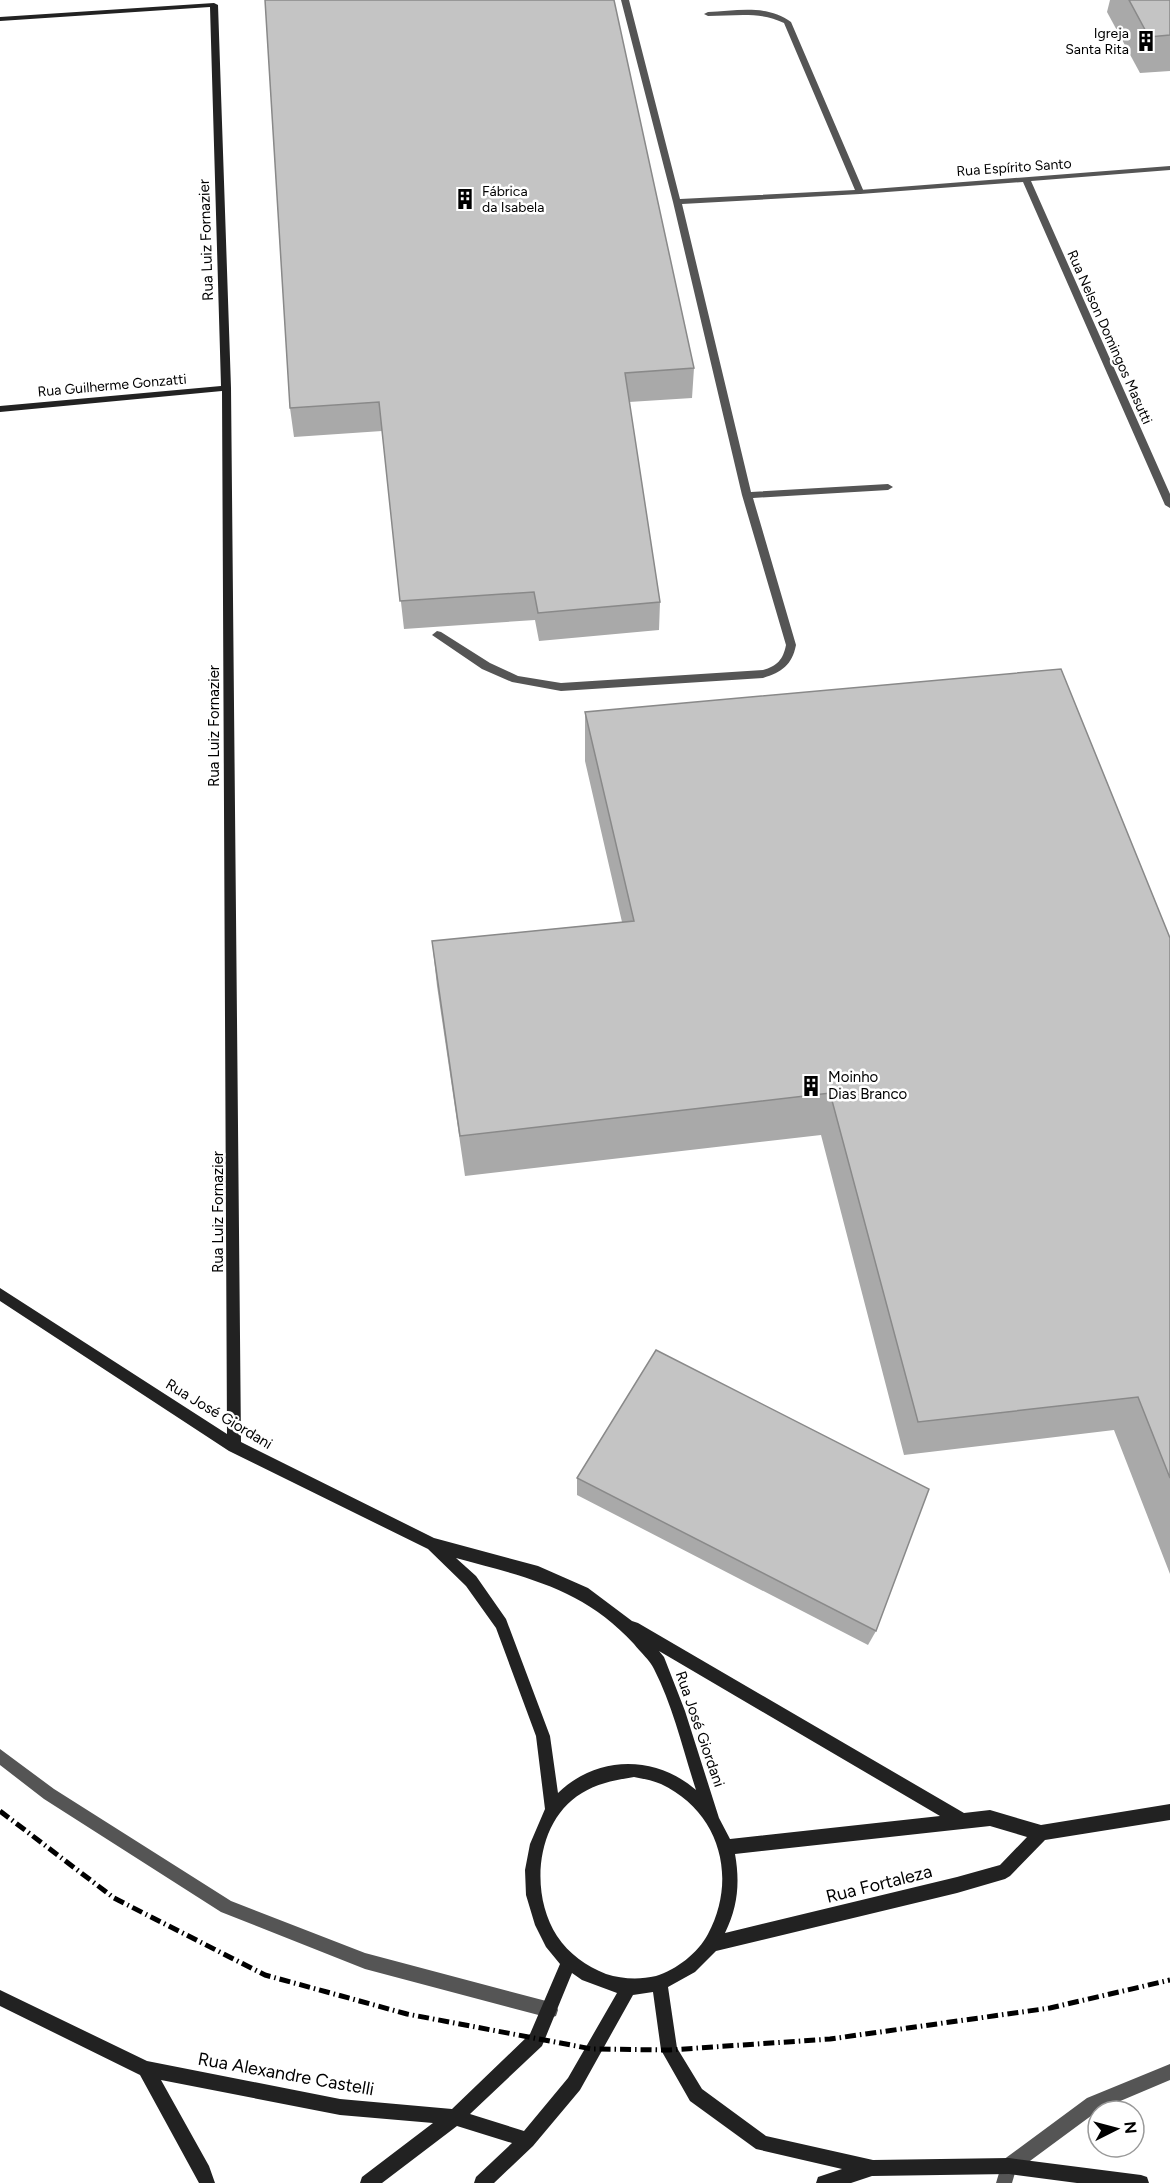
<svg xmlns="http://www.w3.org/2000/svg" width="1170" height="2183" font-family="Figtree,sans-serif">
<style>
.lines{fill:none;stroke-linecap:round;stroke-linejoin:round}
.lane{fill:#555;fill-rule:evenodd}
.street{fill:#555;fill-rule:evenodd}
.secondary{fill:#222;fill-rule:evenodd}
.rail{stroke:#000;stroke-width:5;stroke-dasharray:11 4 1.5 4;stroke-linecap:butt}
.wall{fill:#a9a9a9}
.building{fill:#c4c4c4;stroke:#898989;stroke-width:1.5}
.labels{text-anchor:middle;stroke-width:5;stroke-linejoin:round;paint-order:stroke}
.far-poi-label{font-size:14px;fill:#000;stroke:#fff;text-anchor:end}
.far-street-label{font-size:14px;fill:#000;stroke:#fff}
.street-label{font-size:15px;fill:#000;stroke:#fff}
.poi-label{font-size:15px;fill:#000;stroke:#fff;text-anchor:start}
.near-street-label{font-size:18px;fill:#000;stroke:#fff}
</style>
<rect width="100%" height="100%" fill="#fff"/>
<g class="lines">
<g class="lane">
<path d="M 621,0 L 629,0 L 680,199 L 855,190 L 784,23 C 760,11 734,16 708,16 L 704,14 L 708,12 C 735,11 768,4 791,22 L 864,192 L 860,194 L 682,204 L 751,492 L 888,484 L 893,487 L 888,490 L 753,498 L 796,645 C 792,665 782,672 763,678 L 561,691 L 512,682 L 482,669 L 432,635 L 437,631 L 441,632 L 490,663 L 518,676 L 561,683 L 763,670 C 777,666 783,660 786,645 L 742,495 L 673,202 Z"/>
<polygon points="1170,2064 1170,2080 1099,2110 1015,2172 1009,2174 1003,2172 1001,2166 1003,2160 1087,2098"/>
</g>
<g class="street">
<polygon points="1170,166 1170,170 1031,181 1170,494 1170,508 1165,505 1023,182 860,194 856,192 860,190"/>
<polygon points="0,1749 54,1789 231,1901 365,1953 550,2002 556,2004 558,2010 556,2016 550,2018 365,1969 221,1912 44,1799 0,1765"/>
<polygon points="1009,2158 1015,2160 1017,2166 1012,2183 996,2183 1003,2160"/>
</g>
<path class="secondary" d="M 214,3 L 218,5 L 231,388 L 241,1442 L 434,1538 L 538,1566 L 588,1588 L 632,1621 L 638,1623 L 964,1813 L 990,1810 L 1041,1825 L 1170,1804 L 1170,1820 L 1045,1840 L 1010,1876 L 1005,1879 L 957,1893 L 716,1951 L 695,1972 L 668,1987 L 677,2048 L 702,2089 L 766,2136 L 873,2160 L 1009,2158 L 1141,2175 L 1147,2177 L 1149,2183 L 1077,2183 L 1009,2174 L 872,2176 L 851,2183 L 816,2183 L 818,2177 L 842,2169 L 756,2149 L 690,2101 L 661,2050 L 653,1992 L 633,1995 L 580,2090 L 533,2146 L 494,2183 L 474,2183 L 476,2177 L 512,2143 L 457,2126 L 382,2183 L 360,2183 L 362,2177 L 433,2123 L 340,2115 L 161,2080 L 209,2166 L 215,2183 L 199,2183 L 140,2075 L 0,2006 L 0,1990 L 147,2061 L 340,2099 L 452,2109 L 530,2034 L 560,1964 L 546,1947 L 535,1925 L 526,1895 L 525,1870 L 530,1844 L 545,1809 L 536,1736 L 496,1628 L 466,1586 L 428,1549 L 229,1451 L 0,1301 L 0,1288 L 227,1434 L 222,391 L 0,412 L 0,406 L 221,386 L 210,7 L 0,21 L 0,17 ZM 456,1558 C 525,1577 583,1588 634,1644 C 640,1652 650,1660 654,1669 C 673,1706 683,1750 696,1790 C 656,1755 597,1755 558,1793 L 550,1736 L 506,1619 L 476,1576 ZM 659,1651 L 940,1816 L 730,1839 L 719,1818 L 685,1711 L 664,1657 ZM 634,1777 C 643,1779 652,1780 661,1784 C 720,1812 738,1878 708,1934 C 698,1953 676,1970 656,1976 C 639,1980 622,1979 606,1974 C 586,1966 569,1954 557,1936 C 529,1893 536,1820 582,1793 C 598,1783 616,1780 634,1777 ZM 990,1826 L 1027,1837 L 1000,1865 L 957,1877 L 725,1933 C 738,1907 740,1882 735,1854 ZM 572,1973 L 582,1980 L 617,1993 L 568,2078 L 524,2131 L 470,2114 L 542,2046 Z"/>
<polyline class="rail" points="0,1811 114,1898 265,1975 407,2014 592,2049 669,2050 830,2039 1050,2008 1170,1980"/>
</g>
<g class="wall">
<polygon points="265,0 694,368 692,398 629,402 660,602 659,630 539,641 535,620 404,629 382,431 294,437 290,408"/>
<polygon points="1110,0 1170,0 1170,71 1140,73 1107,12"/>
<polygon points="585,712 1170,938 1170,1574 1114,1430 904,1455 821,1135 465,1176 437,986 432,941 622,922 585,761"/>
<polygon points="577,1478 876,1631 868,1645 577,1495"/>
</g>
<g class="building">
<polygon points="265,0 614,0 694,368 625,373 660,602 538,613 534,592 400,601 379,402 290,408"/>
<polygon points="1129,0 1170,0 1170,35 1149,37"/>
<polygon points="1061,669 1170,938 1170,1478 1138,1397 918,1422 830,1093 460,1136 432,941 634,921 585,712"/>
<polygon points="656,1350 929,1489 876,1631 577,1478"/>
</g>
<defs>
<symbol id="building-bare" viewBox="-9 -9 18 18"><path d="M-4-6H4V6H1V3H-1V6H-4ZM-2.5-4.3h1.7v1.8h-1.7ZM.8-4.3h1.7v1.8H.8ZM-2.5-1h1.7V.8h-1.7ZM.8-1h1.7V.8H.8Z" fill="#000" stroke="#fff" stroke-width="2.5" paint-order="stroke"/></symbol>
</defs>
<g fill-rule="evenodd">
<use href="#building-bare" x="1131" y="26" width="30" height="30"/>
<use href="#building-bare" x="450" y="184" width="30" height="30"/>
<use href="#building-bare" x="796" y="1071" width="30" height="30"/>
</g>
<g class="labels">
<g class="far-poi-label">
<text x="1129" y="38">Igreja<tspan x="1129" dy="16">Santa Rita</tspan></text>
<text x="482" y="196" text-anchor="start">Fábrica<tspan x="482" dy="16">da Isabela</tspan></text>
</g>
<g class="far-street-label">
<text transform="translate(1014 167) rotate(-4)" y="5">Rua Espírito Santo</text>
<text transform="translate(1110 337) rotate(66)" y="5">Rua Nelson Domingos Masutti</text>
<text transform="translate(112 385) rotate(-5)" y="5">Rua Guilherme Gonzatti</text>
</g>
<g class="street-label">
<text transform="translate(206 240) rotate(-92)" y="5">Rua Luiz Fornazier</text>
<text transform="translate(214 726) rotate(-90)" y="5">Rua Luiz Fornazier</text>
<text transform="translate(218 1212) rotate(-90)" y="5">Rua Luiz Fornazier</text>
<text transform="translate(219 1414) rotate(31)" y="5">Rua José Giordani</text>
<text transform="translate(700 1729) rotate(71)" y="5">Rua José Giordani</text>
</g>
<g class="poi-label">
<text x="828" y="1082">Moinho<tspan x="828" dy="17">Dias Branco</tspan></text>
</g>
<g class="near-street-label">
<text transform="translate(879 1884) rotate(-14)" y="6">Rua Fortaleza</text>
<text transform="translate(286 2074) rotate(10)" y="6">Rua Alexandre Castelli</text>
</g>
</g>
<g transform="translate(1116 2129) rotate(84)"><circle r="28" fill="#ffffff" stroke="#999999" stroke-width="1.5"/>
<path d="M0-4.5L10 22L0 15L-10 22Z" fill="#000000"/>
<text y="-9" font-size="16" font-weight="bold" text-anchor="middle" fill="#000000">N</text>
</g>
</svg>
